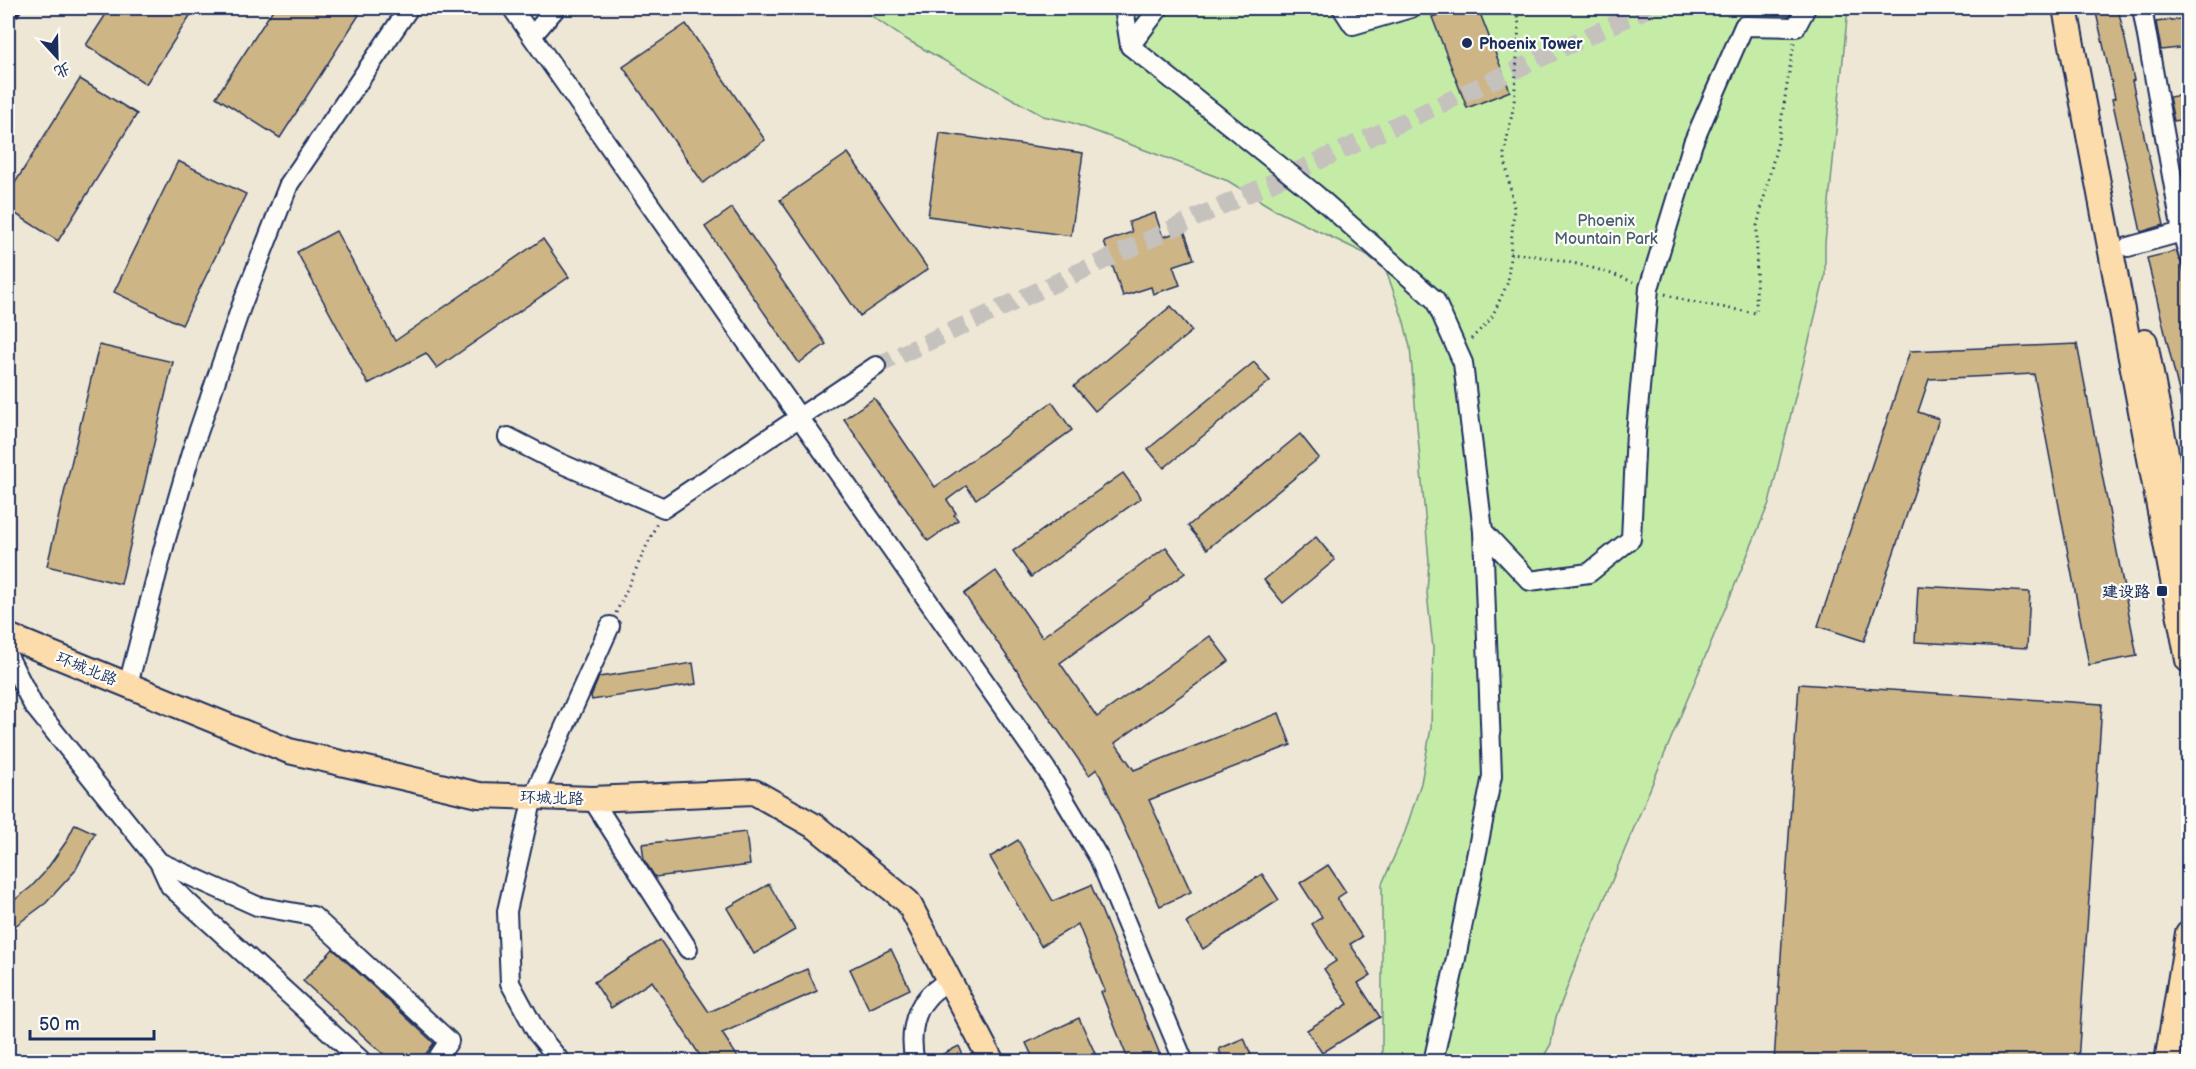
<svg xmlns="http://www.w3.org/2000/svg" width="2196" height="1069" font-family="'Balsamiq Sans','LXGW WenKai TC',sans-serif">
<style>
.green{fill:#c5eca7;stroke:#708e82;stroke-width:1.5}
.building{fill:#ceb585;stroke:#1b2f5e;stroke-width:1.5}
.lines{fill:none;stroke-linecap:round;stroke-linejoin:round}
.minor-tunnel{stroke:#c5c2bd;stroke-width:18;stroke-dasharray:18 9;stroke-linecap:butt}
.minor-casing{stroke:#1b2f5e;stroke-width:22}
.major-casing{stroke:#1b2f5e;stroke-width:28}
.path{stroke:#1b2f5e;stroke-width:3;stroke-dasharray:1.5 4.5;stroke-linecap:butt}
.minor{stroke:#fdfcf7;stroke-width:18}
.major{stroke:#fddcac;stroke-width:24}
.rail{stroke:#1b2f5e;stroke-width:4.5;stroke-dasharray:9 4.5;stroke-linecap:butt}
.poi-dot{fill:#1b2f5e;stroke:#fdfcf7;stroke-width:2}
.labels{text-anchor:middle;stroke-width:4.5;stroke-linejoin:round;paint-order:stroke}
.poi-label{font-size:16px;font-weight:bold;fill:#1b2f5e;stroke:#fdfcf7;text-anchor:start}
.park-label{font-size:16px;fill:#465e70;stroke:#fdfcf7}
.street-label{font-size:16px;fill:#1b2f5e;stroke:#fdfcf7}
</style>
<rect width="100%" height="100%" fill="#efe7d5"/>
<filter id="ink" filterUnits="userSpaceOnUse"><feTurbulence type="fractalNoise" baseFrequency=".0167" numOctaves="2"/><feDisplacementMap in="SourceGraphic" scale="12" xChannelSelector="R" yChannelSelector="G"/><feConvolveMatrix kernelMatrix="1 2 1 2 8 2 1 2 1" color-interpolation-filters="sRGB"/></filter>
<g filter="url(#ink)">
<polygon class="green" points="860,8 1848,8 1825,243 1825,276 1769,503 1601,907 1579,956 1556,1017 1551,1044 1541,1061 1382,1061 1382,884 1405,832 1421,783 1431,728 1433,648 1427,593 1429,561 1410,347 1404,322 1386,270 1364,253 1277,211 1228,181 1070,122 1043,116 904,38"/>
<g class="building">
<polygon points="110,8 195,8 146,84 86,45"/>
<polygon points="274,8 348,8 359,15 280,138 216,97"/>
<polygon points="1457,8 1478,8 1510,91 1467,108 1432,17"/>
<polygon points="2095,8 2118,8 2134,80 2132,81 2164,225 2141,232 2112,99 2115,98"/>
<polygon points="2188,18 2188,47 2161,50 2156,22"/>
<polygon points="686,24 765,140 703,183 623,67"/>
<polygon points="80,79 137,114 58,241 8,209 8,194"/>
<polygon points="2188,94 2188,119 2174,121 2169,97"/>
<polygon points="940,133 1083,153 1071,236 928,216"/>
<polygon points="848,153 928,269 860,316 780,200"/>
<polygon points="178,161 246,194 182,325 114,292"/>
<polygon points="732,208 826,344 799,363 705,227"/>
<polygon points="1155,213 1163,237 1184,230 1194,259 1173,266 1180,285 1153,294 1151,287 1123,296 1104,242 1132,232 1129,222"/>
<polygon points="336,231 395,341 543,239 569,277 437,368 426,353 368,384 297,252"/>
<polygon points="2176,251 2182,263 2188,292 2188,407 2183,408 2147,258"/>
<polygon points="1171,306 1192,331 1095,411 1074,386"/>
<polygon points="2077,344 2137,656 2089,665 2034,374 1929,379 1918,412 1939,419 1864,641 1818,626 1910,351"/>
<polygon points="99,345 173,362 121,584 47,566"/>
<polygon points="1254,362 1270,381 1164,468 1148,449"/>
<polygon points="874,398 935,487 1052,402 1072,430 976,499 966,486 947,500 956,513 954,515 958,520 928,541 844,419"/>
<polygon points="1300,434 1319,458 1207,549 1188,526"/>
<polygon points="1123,473 1141,498 1031,577 1013,551"/>
<polygon points="1316,537 1335,560 1283,603 1264,580"/>
<polygon points="1166,547 1185,573 1060,663 1097,717 1210,636 1229,661 1115,743 1134,770 1279,713 1291,745 1149,800 1191,892 1160,906 1097,769 1089,775 964,594 996,571 1042,637"/>
<polygon points="1918,586 2030,592 2027,648 1915,642"/>
<polygon points="693,663 696,684 592,700 591,696 599,677"/>
<polygon points="1799,684 2102,704 2078,1062 1774,1062"/>
<polygon points="75,824 95,833 75,871 46,903 8,931 8,905 31,887 44,873 66,842"/>
<polygon points="746,832 750,865 655,877 644,860 642,844"/>
<polygon points="1018,840 1053,901 1091,885 1163,1062 1129,1062 1101,992 1105,991 1078,924 1041,946 990,857"/>
<polygon points="1328,865 1346,892 1337,898 1362,937 1350,944 1371,975 1358,983 1380,1017 1322,1053 1307,1030 1348,1004 1324,969 1336,961 1312,924 1322,917 1300,883"/>
<polygon points="1262,874 1279,900 1203,949 1186,923"/>
<polygon points="769,884 795,930 754,954 727,908"/>
<polygon points="660,940 709,1012 807,969 817,991 722,1033 741,1062 704,1062 652,981 611,1008 594,982"/>
<polygon points="333,949 434,1043 420,1062 392,1062 303,981"/>
<polygon points="891,949 910,989 869,1009 850,969"/>
<polygon points="1079,1018 1099,1062 1035,1062 1026,1043"/>
<polygon points="1244,1038 1254,1062 1224,1062 1219,1049"/>
<polygon points="959,1046 966,1062 927,1062"/>
</g>
<g class="lines">
<polyline class="minor-tunnel" points="876,366 1649,8"/>
<defs>
<g id="minor">
<polyline points="512,8 1046,769 1099,858 1184,1062"/>
<polyline points="1124,8 1130,46"/>
<polyline points="1159,8 1130,46 1314,193 1435,300 1463,363 1483,531"/>
<polyline points="1342,8 1353,25 1411,8"/>
<polyline points="532,36 556,8"/>
<polyline points="2182,232 2188,254"/>
<polyline points="2128,247 2182,232 2142,8"/>
<polyline points="508,437 553,460 664,508 876,366"/>
<polyline points="8,656 33,705 159,862 257,906 313,916 449,1041 435,1062"/>
<polyline points="128,685 166,539 191,453 241,307 289,184 409,8"/>
<polyline points="592,799 688,949"/>
<polyline points="159,862 170,886 363,1062"/>
<polyline points="561,1062 537,1033 510,983 507,911 533,797 610,626"/>
<path d="M 915,1062 C 910,1041 912,1014 927,998 C 932,991 942,985 949,980"/>
<polyline points="1433,1062 1454,968 1492,776 1483,531 1530,581 1589,573 1631,539 1636,432 1649,288 1693,143 1744,26 1796,27 1806,8"/>
</g>
<g id="major">
<polyline points="2065,8 2188,660"/>
<polyline points="2145,342 2188,569"/>
<polyline points="8,636 289,751 479,795 592,799 754,792 816,827 908,902 992,1062"/>
<polyline points="2167,1062 2188,933"/>
</g>
</defs>
<use href="#minor" class="minor-casing"/>
<use href="#major" class="major-casing"/>
<g class="path">
<path d="M 1510,253 C 1551,257 1595,266 1633,282"/>
<polyline points="1665,294 1686,301 1756,313 1757,226 1778,141 1794,42"/>
<polyline points="1471,339 1491,319 1508,282 1514,208 1504,154 1514,104 1519,24 1516,8"/>
<polyline points="616,613 657,523"/>
</g>
<use href="#minor" class="minor"/>
<use href="#major" class="major"/>
<polyline class="rail" points="8,28 21,8"/>
</g>
</g>
<g class="poi-dot">
<circle cx="1467" cy="43" r="6"/>
<rect x="2156" y="585" width="12" height="12" rx="3"/>
</g>
<g class="labels">
<g class="poi-label">
<text x="1479" y="49">Phoenix Tower</text>
<text x="2150" y="597" text-anchor="end">建设路</text>
</g>
<g class="park-label">
<text x="1606" y="226">Phoenix<tspan x="1606" dy="18">Mountain Park</tspan></text>
</g>
<g class="street-label">
<text transform="translate(87 668) rotate(22)" y="6">环城北路</text>
<text transform="translate(552 797) rotate(2)" y="6">环城北路</text>
</g>
</g>
<rect width="2196" height="1069" fill="none" stroke="#fdfcf7" stroke-width="30"/>
<rect x="15" y="15" width="2166" height="1039" fill="none" stroke="#1b2f5e" stroke-width="2" filter="url(#ink)"/>
<g transform="translate(57 57) rotate(158)" stroke="#fdfcf7" stroke-width="4.5" paint-order="stroke">
<path d="M0-4.5L10 22L0 15L-10 22Z" fill="#1b2f5e"/>
<text y="-9" font-size="16" font-weight="bold" text-anchor="middle" fill="#1b2f5e">北</text>
</g>
<path d="M30 1030v9h124v-9" fill="none" stroke="#1b2f5e" stroke-width="3"/>
<text x="39" y="1030" font-size="18" fill="#1b2f5e" stroke="#fdfcf7" stroke-width="4.5" paint-order="stroke">50 m</text>
</svg>
